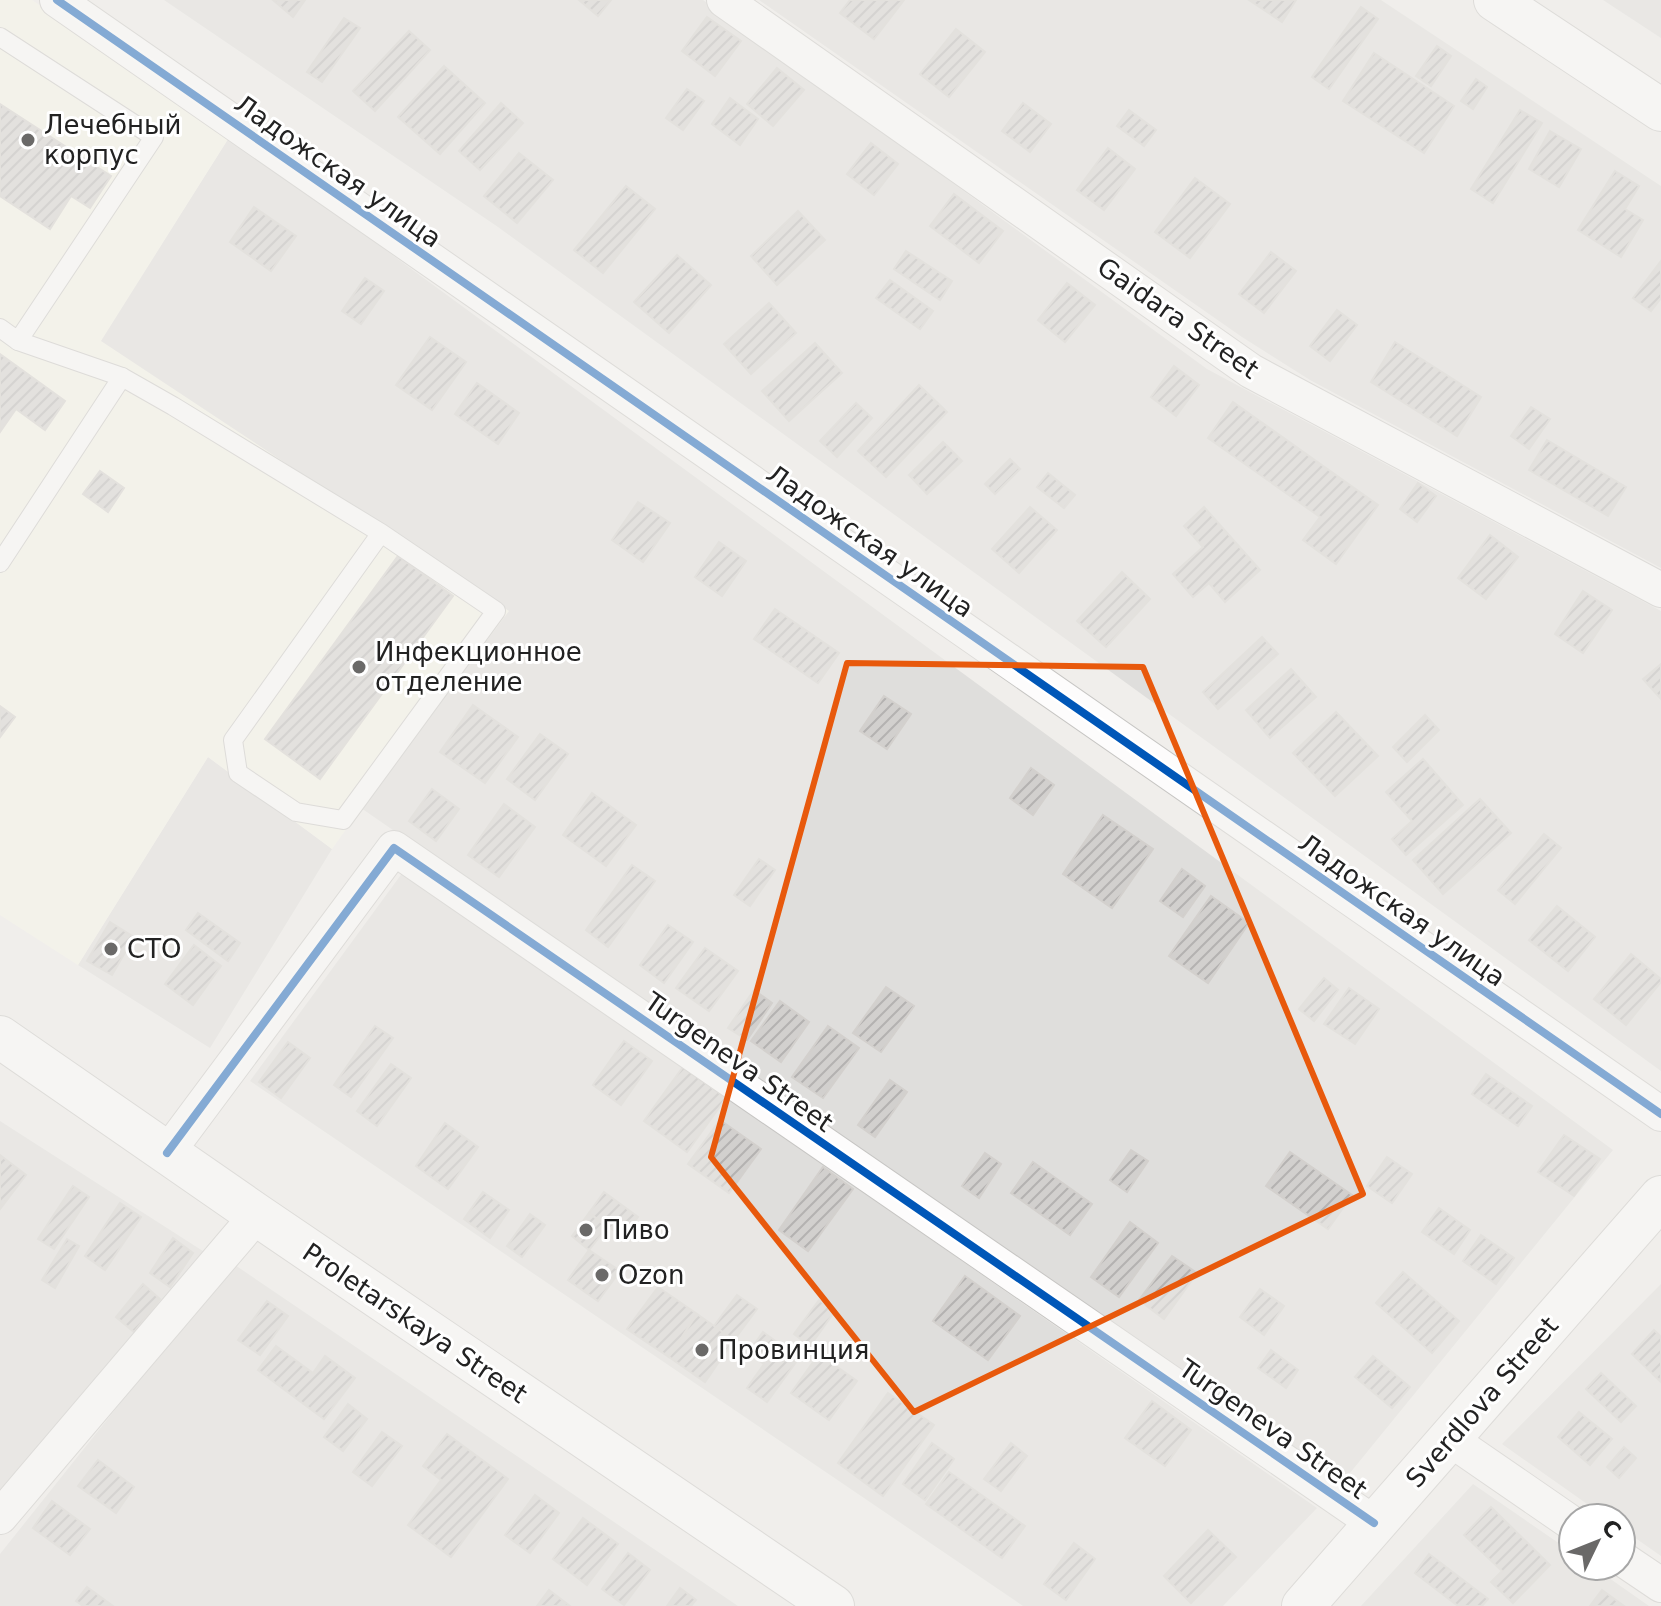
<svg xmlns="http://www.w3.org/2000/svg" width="1661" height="1606" font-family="'DejaVu Sans',sans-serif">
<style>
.residential{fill:#dfdedc}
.education{fill:#f7f6e9}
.building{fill:url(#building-hatch);stroke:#d3d0cd;stroke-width:2}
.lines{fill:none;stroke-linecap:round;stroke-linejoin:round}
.service-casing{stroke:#c6c5c3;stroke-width:20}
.minor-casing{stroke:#c6c5c3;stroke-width:36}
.tertiary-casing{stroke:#c6c5c3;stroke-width:44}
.service{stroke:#fdfcfc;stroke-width:18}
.minor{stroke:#fdfcfc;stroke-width:34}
.tertiary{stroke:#fdfcfc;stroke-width:42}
.cycleway-casing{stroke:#fff;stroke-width:13}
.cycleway{stroke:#0057b8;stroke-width:8}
.marked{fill:none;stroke:#e8590c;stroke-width:6;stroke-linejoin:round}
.poi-dot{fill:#6a6968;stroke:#fff;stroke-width:3}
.labels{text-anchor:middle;stroke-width:6;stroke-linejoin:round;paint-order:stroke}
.poi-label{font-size:26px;fill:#222;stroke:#fff;text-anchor:start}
.street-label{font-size:26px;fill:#222;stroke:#fff}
</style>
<defs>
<pattern id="building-hatch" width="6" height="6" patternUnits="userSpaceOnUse" patternTransform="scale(2)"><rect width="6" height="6" fill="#d2d0ce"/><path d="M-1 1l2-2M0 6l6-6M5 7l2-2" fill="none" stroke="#b4b2b1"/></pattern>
</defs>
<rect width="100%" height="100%" fill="#f0eeeb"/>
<g class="residential">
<polygon points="164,0 703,0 1207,369 1661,611 1661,1071 498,227"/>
<polygon points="759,0 1381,0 1661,186 1661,568 1310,380 1242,337"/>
<polygon points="1603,0 1661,0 1661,38"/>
<polygon points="230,136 1613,1150 1341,1484 361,808 100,341"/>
<polygon points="208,757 332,849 210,1048 78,965"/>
<polygon points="403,872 1317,1508 1223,1606 1023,1606 250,1081"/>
<polygon points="0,1121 206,1253 0,1490"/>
<polygon points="232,1263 738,1606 0,1606 0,1554"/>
<polygon points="1661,1284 1661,1556 1621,1528 1621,1518 1607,1518 1502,1444"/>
<polygon points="1473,1484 1573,1553 1573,1566 1592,1566 1649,1606 1361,1606"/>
</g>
<polygon class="education" points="0,0 32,0 230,136 101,341 509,611 361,808 332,849 208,757 78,965 0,915"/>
<g class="building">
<polygon points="273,0 305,0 293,17"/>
<polygon points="579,0 611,0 598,16"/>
<polygon points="850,0 904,0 874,39 840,13"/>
<polygon points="1249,0 1296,0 1282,22"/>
<polygon points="1361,7 1378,19 1329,89 1312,77"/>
<polygon points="707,17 741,41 715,76 682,51"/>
<polygon points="344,18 360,28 322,82 307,72"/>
<polygon points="956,29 985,52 949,97 920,74"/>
<polygon points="409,31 430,50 375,111 353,91"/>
<polygon points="1437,46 1451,56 1431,86 1416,76"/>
<polygon points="1374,53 1454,106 1424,153 1343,101"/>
<polygon points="444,66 485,103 440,154 398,117"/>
<polygon points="777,68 804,90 773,126 747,104"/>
<polygon points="1476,79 1487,87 1473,109 1461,101"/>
<polygon points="687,89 704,101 683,130 666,118"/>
<polygon points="730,98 758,119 740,145 712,124"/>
<polygon points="501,103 523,123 480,170 459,151"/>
<polygon points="1023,103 1051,124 1030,152 1002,131"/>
<polygon points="0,104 111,176 90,208 71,196 50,229 0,196"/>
<polygon points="1129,110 1156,130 1144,146 1117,126"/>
<polygon points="1520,110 1542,123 1493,203 1471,189"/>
<polygon points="1550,131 1581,149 1559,187 1529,169"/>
<polygon points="871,143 898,164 874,195 847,174"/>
<polygon points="1108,148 1135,169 1104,210 1077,190"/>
<polygon points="519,153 553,180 517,223 484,196"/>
<polygon points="1615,171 1639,186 1625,209 1643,220 1621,257 1578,230"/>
<polygon points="1195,178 1230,204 1190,258 1155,232"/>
<polygon points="626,186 655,209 603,273 574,250"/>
<polygon points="954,194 1003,231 979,263 930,226"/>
<polygon points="254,207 296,236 271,271 230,242"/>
<polygon points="798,211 825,240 777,285 751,256"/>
<polygon points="906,251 952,281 940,300 894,269"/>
<polygon points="1271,252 1296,271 1264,313 1239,294"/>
<polygon points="677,255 711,285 669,333 634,302"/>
<polygon points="1661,261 1661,298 1651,311 1633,298"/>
<polygon points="365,278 384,291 361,324 342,311"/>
<polygon points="890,280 933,311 920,329 876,298"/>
<polygon points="1067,283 1095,305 1065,342 1038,320"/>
<polygon points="769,303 796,333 751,374 724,344"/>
<polygon points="1337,310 1357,325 1330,361 1310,346"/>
<polygon points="430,337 466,362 432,410 396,385"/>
<polygon points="1395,342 1481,397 1457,436 1371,382"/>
<polygon points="815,343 842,373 789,421 762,391"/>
<polygon points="0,354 65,401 45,430 16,409 0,432"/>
<polygon points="1174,366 1199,385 1176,416 1151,397"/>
<polygon points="477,383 519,413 498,444 455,414"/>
<polygon points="919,385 947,412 886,477 858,451"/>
<polygon points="1233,402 1378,505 1336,564 1303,540 1320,517 1208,438"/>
<polygon points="856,403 872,418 837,457 820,441"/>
<polygon points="1531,407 1550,419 1529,449 1511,436"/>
<polygon points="1547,440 1626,487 1608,516 1529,470"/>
<polygon points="943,442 962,461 927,494 909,475"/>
<polygon points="1010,459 1020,469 995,494 985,484"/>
<polygon points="100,471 124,488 108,512 83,494"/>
<polygon points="1048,473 1075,495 1064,508 1037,487"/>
<polygon points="1418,483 1436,496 1417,522 1400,509"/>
<polygon points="638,502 670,523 643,562 612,540"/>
<polygon points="1030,507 1057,530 1019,573 992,549"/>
<polygon points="1204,507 1260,570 1225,602 1209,583 1193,597 1173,574 1203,547 1184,526"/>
<polygon points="1490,535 1518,557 1486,599 1458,578"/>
<polygon points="719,542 746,561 722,596 695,577"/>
<polygon points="398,556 453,596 320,779 265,739"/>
<polygon points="1122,572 1150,599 1106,647 1077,621"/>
<polygon points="1583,591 1612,610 1583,653 1555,634"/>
<polygon points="775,609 839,653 818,683 754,639"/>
<polygon points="1262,637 1278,654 1218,709 1203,692"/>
<polygon points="1661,664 1661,699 1643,679"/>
<polygon points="1291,669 1316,697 1270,738 1246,710"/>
<polygon points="884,696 911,714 887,749 860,731"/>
<polygon points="473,705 518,737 485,783 440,752"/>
<polygon points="0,706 15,717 0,737"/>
<polygon points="1336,712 1378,756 1335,796 1293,753"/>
<polygon points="1425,715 1439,730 1407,762 1393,747"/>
<polygon points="540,734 568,754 535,800 507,779"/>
<polygon points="1423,759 1463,805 1406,855 1392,839 1412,821 1386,792"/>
<polygon points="1031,768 1054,785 1033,815 1010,798"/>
<polygon points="432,789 459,809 436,841 409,821"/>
<polygon points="592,793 636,825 606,866 563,835"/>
<polygon points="1480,799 1511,833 1443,894 1413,860"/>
<polygon points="504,804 535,827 499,877 468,855"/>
<polygon points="1103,815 1153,849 1112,908 1063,874"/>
<polygon points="1544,834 1561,848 1515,904 1498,890"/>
<polygon points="759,859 775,870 750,906 734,895"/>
<polygon points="632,865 655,881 608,947 586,930"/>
<polygon points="1182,869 1205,886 1183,917 1160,901"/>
<polygon points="1211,896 1249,923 1208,983 1169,956"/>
<polygon points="1557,906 1595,937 1568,971 1529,940"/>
<polygon points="198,913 240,943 228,961 186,930"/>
<polygon points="110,922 134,937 112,975 87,961"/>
<polygon points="668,925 693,942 664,983 640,965"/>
<polygon points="194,945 221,966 193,1005 165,984"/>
<polygon points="705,948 738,971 709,1011 676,988"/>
<polygon points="1631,954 1661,979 1661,982 1626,1025 1594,999"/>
<polygon points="1324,978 1338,990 1314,1021 1299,1009"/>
<polygon points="886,987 914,1006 881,1052 853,1033"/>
<polygon points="1349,988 1379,1009 1355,1044 1324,1024"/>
<polygon points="754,990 772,1003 747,1040 728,1028"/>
<polygon points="780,1001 809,1022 781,1062 751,1041"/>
<polygon points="375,1026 393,1038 351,1097 334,1085"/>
<polygon points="828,1026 859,1048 823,1098 792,1077"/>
<polygon points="624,1041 652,1061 621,1105 593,1085"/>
<polygon points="288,1042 310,1058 281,1098 259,1082"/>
<polygon points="391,1064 411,1078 377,1126 357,1111"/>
<polygon points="683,1067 726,1098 687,1152 644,1121"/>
<polygon points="1486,1074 1532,1106 1518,1126 1472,1094"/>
<polygon points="890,1080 907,1092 875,1137 858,1125"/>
<polygon points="720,1120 761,1149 729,1193 688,1164"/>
<polygon points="445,1123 478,1147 448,1189 416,1166"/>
<polygon points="1564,1135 1600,1159 1574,1196 1538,1172"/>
<polygon points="1131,1150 1148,1161 1127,1192 1110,1180"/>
<polygon points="1290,1152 1352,1195 1328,1229 1266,1186"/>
<polygon points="985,1153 1001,1164 979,1198 962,1186"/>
<polygon points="0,1155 26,1175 0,1209"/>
<polygon points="1387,1157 1412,1174 1392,1203 1367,1186"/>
<polygon points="1033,1162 1092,1204 1070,1235 1011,1193"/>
<polygon points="823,1167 853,1189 808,1251 779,1230"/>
<polygon points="73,1186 89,1197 54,1249 38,1239"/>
<polygon points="483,1192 509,1210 490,1238 464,1219"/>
<polygon points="604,1192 638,1217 623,1237 589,1213"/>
<polygon points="120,1203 141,1217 105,1270 85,1256"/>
<polygon points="1439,1208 1470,1230 1454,1254 1422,1232"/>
<polygon points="589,1213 607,1227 589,1250 572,1236"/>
<polygon points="530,1214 545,1225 522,1257 507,1246"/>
<polygon points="1130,1222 1158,1243 1119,1297 1091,1277"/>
<polygon points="1481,1235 1514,1258 1496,1284 1463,1261"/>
<polygon points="173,1238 193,1253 170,1287 150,1273"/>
<polygon points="67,1239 79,1246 55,1288 42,1280"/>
<polygon points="589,1250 620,1271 598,1301 568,1280"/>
<polygon points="1172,1256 1197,1273 1164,1319 1139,1300"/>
<polygon points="1403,1272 1459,1321 1432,1353 1376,1303"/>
<polygon points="965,1276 1020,1316 988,1360 933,1321"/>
<polygon points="143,1284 160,1299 134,1332 116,1317"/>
<polygon points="658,1287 697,1314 669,1357 627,1329"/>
<polygon points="1260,1289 1284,1306 1264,1335 1240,1317"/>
<polygon points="737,1295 757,1309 734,1340 714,1326"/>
<polygon points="819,1300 835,1311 810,1346 794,1334"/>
<polygon points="267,1301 288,1316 260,1355 238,1340"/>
<polygon points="697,1314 734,1340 705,1382 669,1357"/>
<polygon points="1654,1330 1661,1337 1661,1382 1632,1354"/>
<polygon points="763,1332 799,1358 767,1402 747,1388 764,1364 748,1353"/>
<polygon points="276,1346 313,1373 325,1356 355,1378 324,1419 258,1370"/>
<polygon points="1271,1350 1298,1370 1286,1388 1258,1368"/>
<polygon points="819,1354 857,1381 829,1420 791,1393"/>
<polygon points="1373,1356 1410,1387 1392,1408 1355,1377"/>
<polygon points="1601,1373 1636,1406 1621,1422 1586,1389"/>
<polygon points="888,1393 934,1425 883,1496 838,1463"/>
<polygon points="1152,1401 1191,1430 1165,1466 1125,1438"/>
<polygon points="348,1404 367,1419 343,1451 324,1437"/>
<polygon points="1579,1412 1612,1439 1590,1465 1558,1437"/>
<polygon points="382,1432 402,1446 372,1486 353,1472"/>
<polygon points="447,1434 508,1479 451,1557 408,1525 441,1480 423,1466"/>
<polygon points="932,1443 954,1459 925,1500 903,1484"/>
<polygon points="1011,1443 1027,1456 1001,1491 984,1479"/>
<polygon points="1624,1447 1636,1458 1619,1478 1607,1467"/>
<polygon points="98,1460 134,1487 116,1513 78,1486"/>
<polygon points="949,1472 1025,1526 1002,1558 926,1504"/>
<polygon points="535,1495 559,1513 530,1553 505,1535"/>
<polygon points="52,1501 90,1529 70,1555 33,1528"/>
<polygon points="1491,1507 1550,1565 1513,1603 1491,1582 1502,1571 1464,1535"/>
<polygon points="583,1518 618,1544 587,1585 553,1559"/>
<polygon points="1208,1530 1236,1557 1191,1603 1164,1576"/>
<polygon points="1074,1543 1095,1559 1066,1600 1044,1584"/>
<polygon points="628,1553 650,1570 624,1605 602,1589"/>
<polygon points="1429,1554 1488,1599 1482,1606 1458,1606 1415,1573"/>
<polygon points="87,1587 113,1606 83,1606 76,1601"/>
<polygon points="680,1588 696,1600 691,1606 667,1606"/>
<polygon points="549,1590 570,1606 537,1606"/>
<polygon points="1602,1590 1624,1606 1590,1606"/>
</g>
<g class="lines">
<defs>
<g id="service">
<polyline points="0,37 154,137 18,341 0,328"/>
<polyline points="18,341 122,377 173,406 381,533 496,611 343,820 296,812 238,773 233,740 381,533"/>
<polyline points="0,563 122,377"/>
</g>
<g id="minor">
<polyline points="57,0 1661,1114"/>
<polyline points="724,0 1251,371 1661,590"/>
<polyline points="167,1153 394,848 1374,1523"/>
<polyline points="1451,1440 1573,1524"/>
<polyline points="0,1517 257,1215"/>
<polyline points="1621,1558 1661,1585"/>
</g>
<g id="tertiary">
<polyline points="1495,0 1661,110"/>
<polyline points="0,1037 257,1215 833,1606"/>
<polyline points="1303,1606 1661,1197"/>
</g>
</defs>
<use href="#service" class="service-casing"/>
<use href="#minor" class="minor-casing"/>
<use href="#tertiary" class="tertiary-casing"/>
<use href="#service" class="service"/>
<use href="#minor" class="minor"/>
<use href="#tertiary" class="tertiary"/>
<defs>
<g id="cycleway">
<polyline points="57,0 1661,1114"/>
<polyline points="167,1153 394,848 1374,1523"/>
</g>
</defs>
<use href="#cycleway" class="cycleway-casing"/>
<use href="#cycleway" class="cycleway"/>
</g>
<path d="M0 0H1661V1606H0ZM 847,663 L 1143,667 L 1363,1194 L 914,1412 L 711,1157 Z" fill="#f0eeeb" fill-opacity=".55" fill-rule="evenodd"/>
<path class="marked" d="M 847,663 L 1143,667 L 1363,1194 L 914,1412 L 711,1157 Z"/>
<g class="poi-dot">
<circle cx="28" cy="140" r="8"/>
<circle cx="359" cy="667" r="8"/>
<circle cx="111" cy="949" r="8"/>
<circle cx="586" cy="1230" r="8"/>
<circle cx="602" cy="1275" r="8"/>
<circle cx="702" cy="1350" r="8"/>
</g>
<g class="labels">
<g class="poi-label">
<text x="44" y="134">Лечебный<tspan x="44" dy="30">корпус</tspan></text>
<text x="375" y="661">Инфекционное<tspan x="375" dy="30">отделение</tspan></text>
<text x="127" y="958">СТО</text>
<text x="602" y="1239">Пиво</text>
<text x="618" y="1284">Ozon</text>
<text x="718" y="1359">Провинция</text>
</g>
<g class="street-label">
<text transform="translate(338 171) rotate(35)" y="9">Ладожская улица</text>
<text transform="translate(1178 318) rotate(35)" y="9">Gaidara Street</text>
<text transform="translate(870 541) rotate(35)" y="9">Ладожская улица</text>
<text transform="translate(1402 910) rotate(35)" y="9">Ладожская улица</text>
<text transform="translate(739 1062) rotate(35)" y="9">Turgeneva Street</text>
<text transform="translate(415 1323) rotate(34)" y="9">Proletarskaya Street</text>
<text transform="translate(1482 1402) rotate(-49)" y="9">Sverdlova Street</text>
<text transform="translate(1273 1429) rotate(35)" y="9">Turgeneva Street</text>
</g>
</g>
<g transform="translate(1597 1542) rotate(47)"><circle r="38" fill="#ffffff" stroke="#a7a7a7" stroke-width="2"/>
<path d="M0-6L14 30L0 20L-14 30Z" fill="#6a6968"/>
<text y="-12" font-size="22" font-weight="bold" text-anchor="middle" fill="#222222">С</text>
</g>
</svg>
